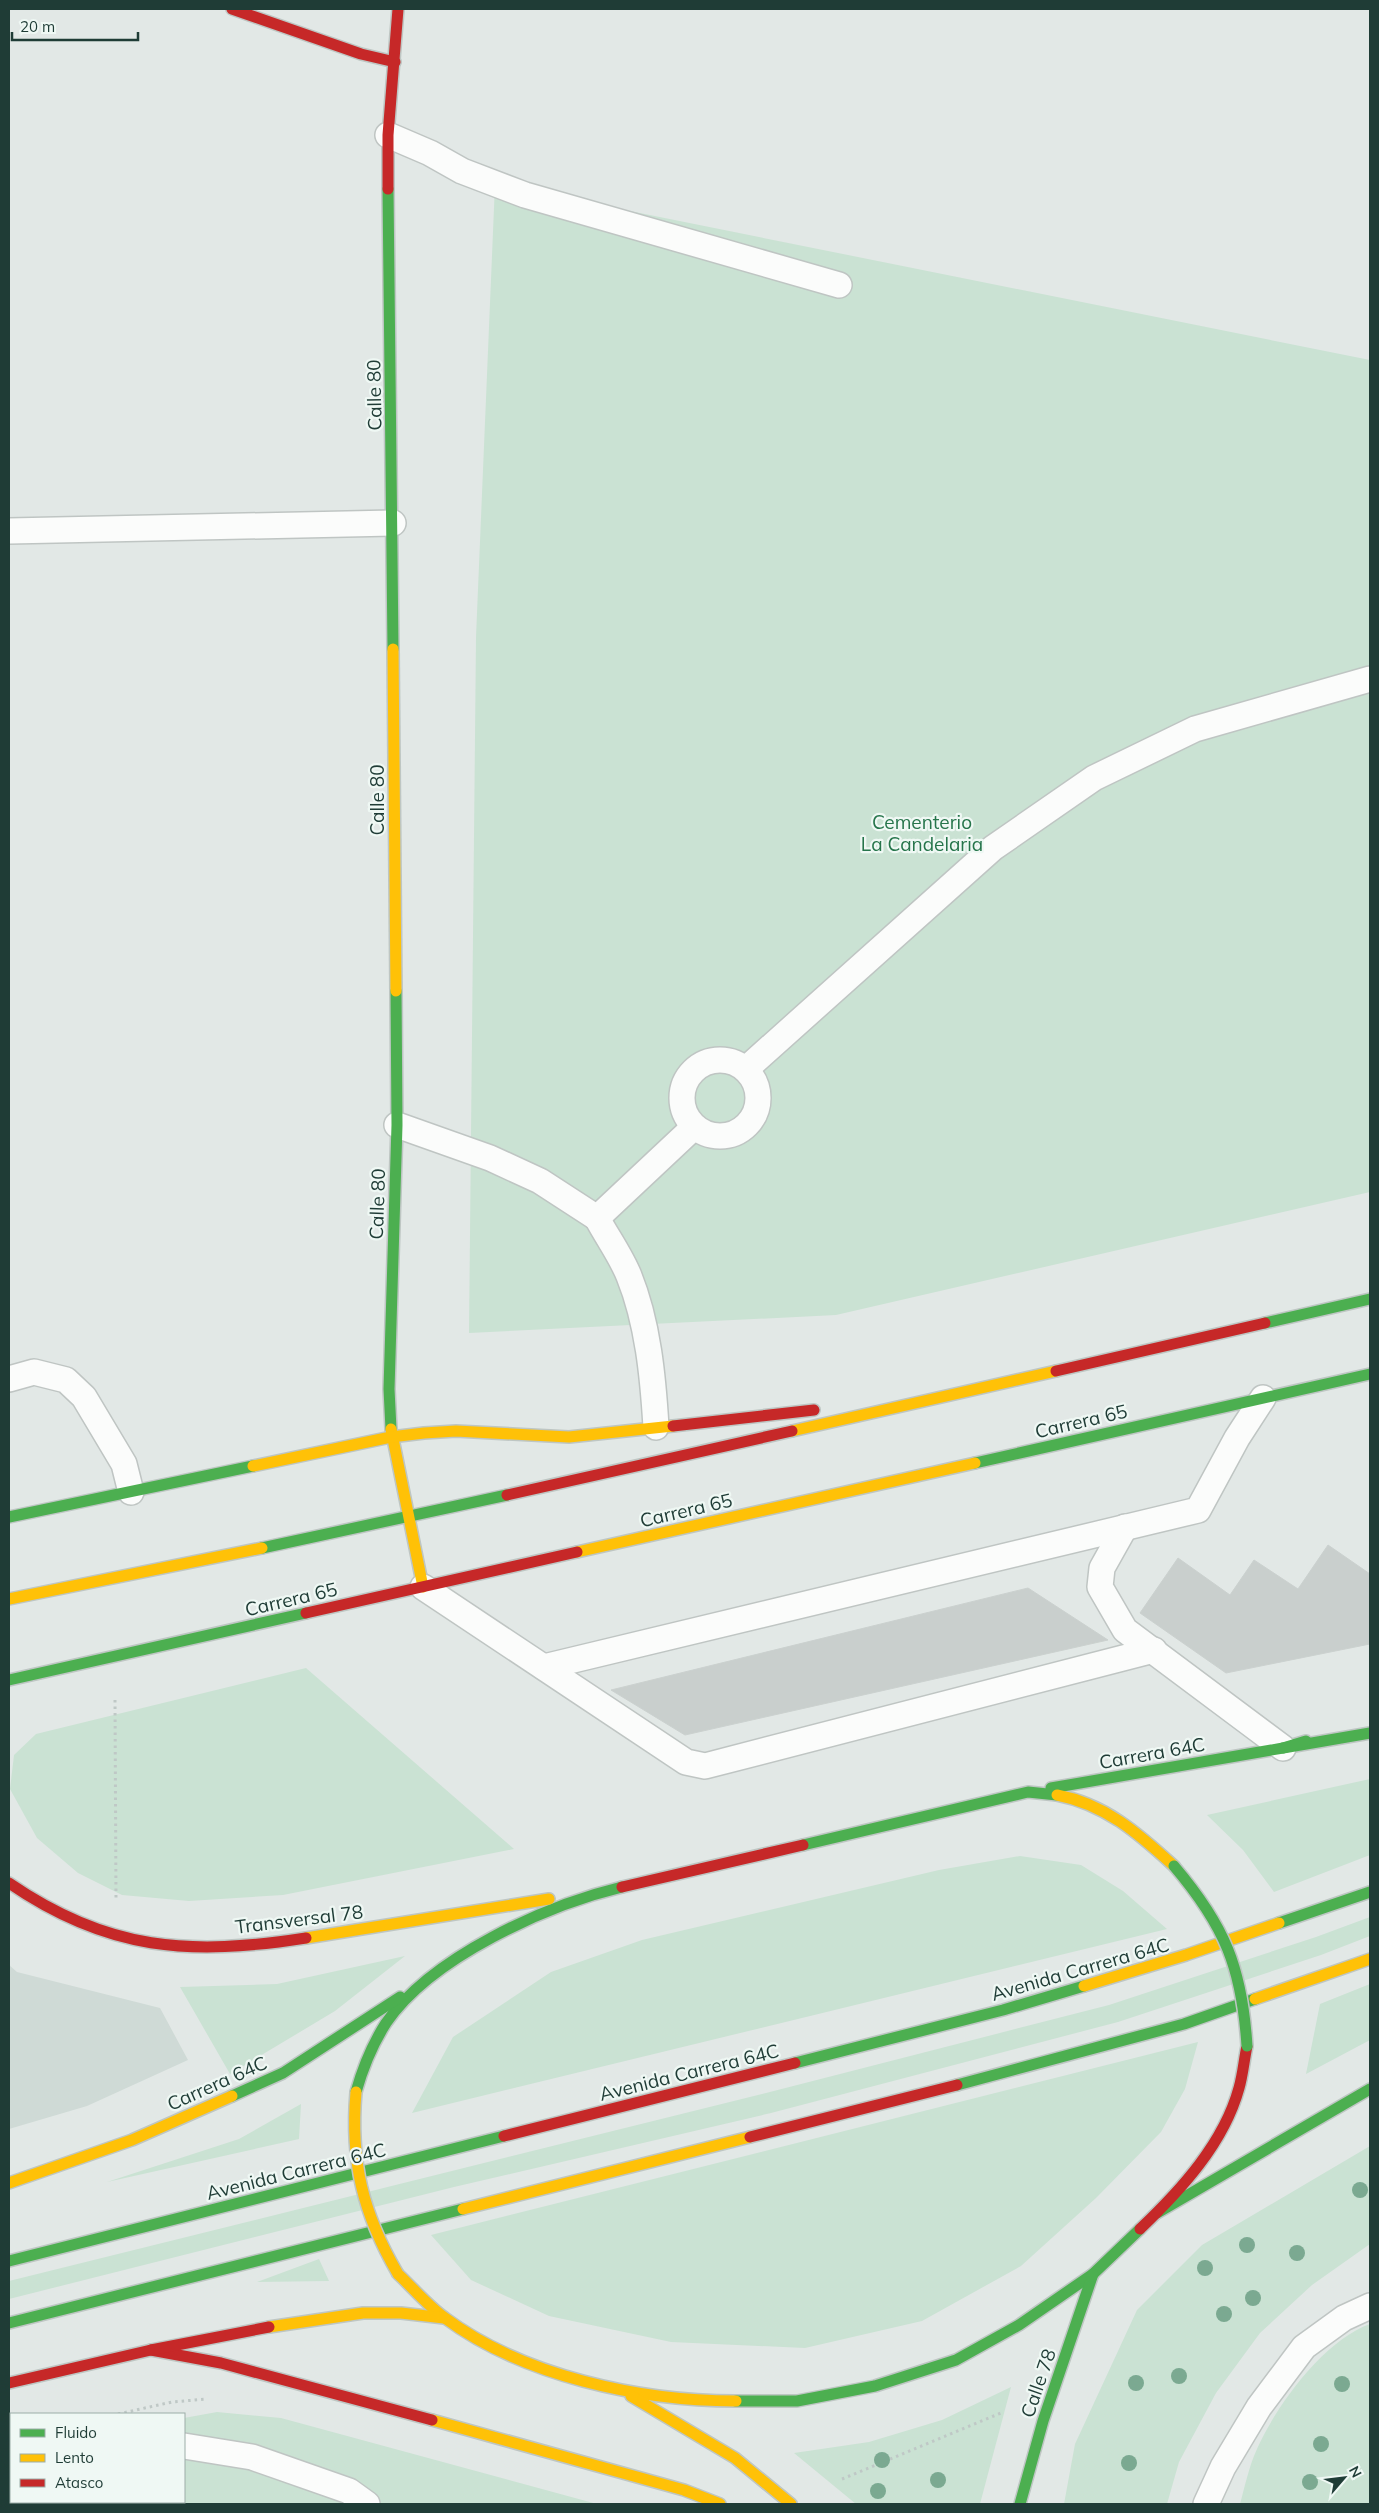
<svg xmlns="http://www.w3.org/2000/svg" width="1379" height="2513" font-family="Mulish,sans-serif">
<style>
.built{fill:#cfdad6}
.green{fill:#cae2d3}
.building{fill:#c9cfcd;stroke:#cbd1cf}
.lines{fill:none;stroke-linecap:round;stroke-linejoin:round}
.lane-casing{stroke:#bfc5c3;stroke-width:28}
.fast-casing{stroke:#bec6c3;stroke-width:14}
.slow-casing{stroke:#bec6c3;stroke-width:14}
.jam-casing{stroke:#bec6c3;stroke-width:14}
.path{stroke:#bfc8c6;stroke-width:3;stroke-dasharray:2.5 4;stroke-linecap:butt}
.lane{stroke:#fbfcfb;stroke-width:25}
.fast{stroke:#4caf50;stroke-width:11}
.slow{stroke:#ffc107;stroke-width:11}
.jam{stroke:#c62828;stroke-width:11}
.fast-bridge-casing{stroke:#bec6c3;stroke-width:14;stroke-linecap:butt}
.slow-bridge-casing{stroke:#bec6c3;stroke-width:14;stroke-linecap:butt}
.fast-bridge{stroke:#4caf50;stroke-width:11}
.slow-bridge{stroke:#ffc107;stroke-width:11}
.tree{fill:#7ba991}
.labels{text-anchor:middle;stroke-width:4.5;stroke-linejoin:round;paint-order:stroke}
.street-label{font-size:19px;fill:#1f3c36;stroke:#eff8f4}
.park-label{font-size:19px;fill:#26754b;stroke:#eff8f4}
</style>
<rect width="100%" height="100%" fill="#e2e8e6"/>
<polygon class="built" points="9,1965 17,1972 160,2008 188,2060 87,2106 9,2129"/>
<g class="green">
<polygon points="495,184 1370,360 1370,1192 836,1315 469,1333 476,637"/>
<polygon points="306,1668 514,1849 283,1895 189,1901 122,1895 78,1873 37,1838 10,1789 14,1755 36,1734"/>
<polygon points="1370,1779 1370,1855 1274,1892 1243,1850 1207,1815"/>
<polygon points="1020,1856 1081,1865 1123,1891 1167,1929 412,2113 453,2037 551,1972 642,1940 939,1870"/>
<polygon points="1370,1917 1370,1936 1321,1955 1118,2022 771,2113 454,2187 9,2299 9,2281 766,2093 1109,2005 1316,1937"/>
<polygon points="405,1956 335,2011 230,2074 180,1987 277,1984"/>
<polygon points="1370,1984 1370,2040 1306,2074 1320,2004"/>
<polygon points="1198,2042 1185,2089 1161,2132 1096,2198 1021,2266 922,2321 805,2348 671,2342 549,2316 471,2280 431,2235"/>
<polygon points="301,2104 299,2139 107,2182 239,2139"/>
<polygon points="1370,2146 1370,2244 1312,2285 1260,2333 1216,2393 1179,2462 1167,2504 1064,2504 1075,2444 1137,2310 1202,2245"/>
<polygon points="319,2259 329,2281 257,2282"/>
<path d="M 1370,2324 L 1370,2504 L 1240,2504 C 1245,2486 1249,2466 1257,2449 C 1276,2406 1324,2340 1370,2324 Z"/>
<polygon points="1011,2387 980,2504 856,2504 794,2453 869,2442 942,2420"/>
<polygon points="217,2412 281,2418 597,2504 9,2504 9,2452 11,2451 11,2502 184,2502 184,2418"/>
</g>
<g class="building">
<polygon points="1328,1545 1370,1574 1370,1644 1226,1673 1140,1613 1178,1558 1230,1595 1254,1560 1298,1589"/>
<polygon points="1028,1588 1108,1640 685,1735 611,1690"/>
</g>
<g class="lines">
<defs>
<g id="lane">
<polyline points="388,135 430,153 462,171 525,195 839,285"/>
<polyline points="9,531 393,523"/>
<circle cx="720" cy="1098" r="38"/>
<polyline points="746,1069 993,848 1094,778 1195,729 1370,679"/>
<polyline points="397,1125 490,1158 540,1181 597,1218 694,1127"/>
<path d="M 597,1218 C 607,1237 621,1256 629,1276 C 648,1323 653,1377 656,1427"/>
<polyline points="9,1379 34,1372 66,1380 84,1397 124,1464 131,1492"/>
<polyline points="1125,1527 1102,1568 1100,1587 1125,1630 1283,1748"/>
<polyline points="423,1587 686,1762 705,1766 1154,1650"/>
<polyline points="544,1667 1198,1510 1237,1438 1263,1398"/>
<polyline points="184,2446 252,2457 349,2491 367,2504"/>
<polyline points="9,2468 11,2468"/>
<polyline points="1206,2504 1223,2467 1259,2407 1304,2347 1344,2318 1370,2306"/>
</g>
<g id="fast">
<polyline points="388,189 393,649"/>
<polyline points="1265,1323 1370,1299"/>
<polyline points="391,1429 389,1389 397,1125 396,991"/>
<polyline points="975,1463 1370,1374"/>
<polyline points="9,1517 253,1466"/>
<polyline points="262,1548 507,1495"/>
<polyline points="9,1680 306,1613"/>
<polyline points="1283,1748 1370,1733"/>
<polyline points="1051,1788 1283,1748 1306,1741"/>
<polyline points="803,1845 1028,1792 1057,1795"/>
<polyline points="1279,1923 1370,1892"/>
<polyline points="795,2063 1003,2010 1084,1986"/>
<polyline points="957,2085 1184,2024 1255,1999"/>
<path d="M 356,2092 C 363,2067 372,2045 386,2023 C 431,1957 547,1905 622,1887"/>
<polyline points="232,2096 283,2073 400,1997"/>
<polyline points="1157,2213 1370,2089"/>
<polyline points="9,2261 504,2136"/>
<polyline points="9,2323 463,2209"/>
<polyline points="736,2401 797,2401 875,2386 956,2360 1019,2325 1093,2274 1140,2229"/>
<polyline points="1020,2504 1043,2421 1093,2274"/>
</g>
<g id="slow">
<polyline points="393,649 396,991"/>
<polyline points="391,1429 423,1587"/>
<polyline points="792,1431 1056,1371"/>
<polyline points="253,1466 391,1437 424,1433 456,1431 569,1437 673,1426"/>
<polyline points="577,1552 975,1463"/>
<polyline points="9,1599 262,1548"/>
<path d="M 1057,1795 C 1105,1804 1138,1833 1174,1866"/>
<polyline points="306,1938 549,1899"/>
<polyline points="1084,1986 1186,1955 1279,1923"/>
<polyline points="1255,1999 1370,1959"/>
<polyline points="9,2183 132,2140 232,2096"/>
<polyline points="463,2209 750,2137"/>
<path d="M 398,2274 C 413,2288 428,2306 445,2318 C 523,2376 640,2401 736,2401"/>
<polyline points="269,2327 363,2313 401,2313 444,2318"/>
<polyline points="631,2396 735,2458 791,2504"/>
<polyline points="432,2420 684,2490 720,2504"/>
</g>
<g id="jam">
<polyline points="232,9 361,54 395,62"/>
<polyline points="388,189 388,135 398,9"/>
<polyline points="1056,1371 1265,1323"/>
<polyline points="673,1426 814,1410"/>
<polyline points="507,1495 792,1431"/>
<polyline points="306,1613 577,1552"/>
<path d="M 9,1883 C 108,1951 190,1956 306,1938"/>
<polyline points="622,1887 803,1845"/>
<polyline points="504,2136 795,2063"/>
<polyline points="750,2137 957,2085"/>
<path d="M 1140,2229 C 1181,2190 1224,2143 1239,2088 C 1243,2074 1244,2060 1247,2046"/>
<polyline points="151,2350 221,2363 432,2420"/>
<polyline points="9,2383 151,2350 269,2327"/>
</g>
</defs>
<use href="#lane" class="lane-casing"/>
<use href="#fast" class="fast-casing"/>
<use href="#slow" class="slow-casing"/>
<use href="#jam" class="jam-casing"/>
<g class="path">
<polyline points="115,1700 116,1899"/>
<polyline points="118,2414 172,2402 207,2399"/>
<polyline points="842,2479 1001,2413"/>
</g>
<use href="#lane" class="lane"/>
<use href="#fast" class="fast"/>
<use href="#slow" class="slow"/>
<use href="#jam" class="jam"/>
<defs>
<path id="fast-bridge" d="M 1174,1866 C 1225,1926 1242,1968 1247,2046"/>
<path id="slow-bridge" d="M 356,2092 C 350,2162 363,2214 398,2274"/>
</defs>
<use href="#fast-bridge" class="fast-bridge-casing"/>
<use href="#slow-bridge" class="slow-bridge-casing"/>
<use href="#fast-bridge" class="fast-bridge"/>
<use href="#slow-bridge" class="slow-bridge"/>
</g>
<g class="tree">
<circle cx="1360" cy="2190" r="8"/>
<circle cx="1247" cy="2245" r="8"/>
<circle cx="1297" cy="2253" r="8"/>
<circle cx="1205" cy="2268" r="8"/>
<circle cx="1253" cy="2298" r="8"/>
<circle cx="1224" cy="2314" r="8"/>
<circle cx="1179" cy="2376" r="8"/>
<circle cx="1136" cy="2383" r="8"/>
<circle cx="1342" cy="2384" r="8"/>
<circle cx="1321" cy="2444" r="8"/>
<circle cx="882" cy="2460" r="8"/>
<circle cx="1129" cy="2463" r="8"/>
<circle cx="938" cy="2480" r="8"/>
<circle cx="1310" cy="2482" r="8"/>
<circle cx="878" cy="2491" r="8"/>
</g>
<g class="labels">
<g class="street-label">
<text transform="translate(374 395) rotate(-91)" y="7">Calle 80</text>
<text transform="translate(377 800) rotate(-90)" y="7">Calle 80</text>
<text transform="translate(377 1204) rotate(-88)" y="7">Calle 80</text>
<text transform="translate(1081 1421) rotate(-13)" y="7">Carrera 65</text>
<text transform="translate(686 1510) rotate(-13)" y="7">Carrera 65</text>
<text transform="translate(291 1599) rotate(-13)" y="7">Carrera 65</text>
<text transform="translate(1152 1753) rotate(-10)" y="7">Carrera 64C</text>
<text transform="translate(299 1919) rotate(-7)" y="7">Transversal 78</text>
<text transform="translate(1080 1969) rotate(-16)" y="7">Avenida Carrera 64C</text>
<text transform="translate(689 2072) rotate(-14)" y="7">Avenida Carrera 64C</text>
<text transform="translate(217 2083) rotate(-24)" y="7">Carrera 64C</text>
<text transform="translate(296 2171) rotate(-14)" y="7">Avenida Carrera 64C</text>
<text transform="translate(1038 2383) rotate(-71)" y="7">Calle 78</text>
</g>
<g class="park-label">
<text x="922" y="829">Cementerio<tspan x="922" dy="22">La Candelaria</tspan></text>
</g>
</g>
<rect width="1379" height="2513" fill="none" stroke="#1f3c36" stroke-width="20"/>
<rect x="10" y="2413" width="175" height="90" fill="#eff8f4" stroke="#9cada8"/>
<rect x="20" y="2429" width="25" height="8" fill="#4caf50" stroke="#9cada8"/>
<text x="55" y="2438" font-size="15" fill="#1f3c36">Fluido</text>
<rect x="20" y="2454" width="25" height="8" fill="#ffc107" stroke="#9cada8"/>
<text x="55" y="2463" font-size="15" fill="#1f3c36">Lento</text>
<rect x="20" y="2479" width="25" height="8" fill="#c62828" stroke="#9cada8"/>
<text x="55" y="2488" font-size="15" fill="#1f3c36">Atasco</text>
<g transform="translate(1344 2478) rotate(62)" stroke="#eff8f4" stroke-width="4" paint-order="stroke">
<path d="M0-4L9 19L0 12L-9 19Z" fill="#1f3c36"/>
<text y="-8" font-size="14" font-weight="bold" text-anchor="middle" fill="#1f3c36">N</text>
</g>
<path d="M12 32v8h126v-8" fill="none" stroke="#1f3c36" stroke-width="2.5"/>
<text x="20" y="32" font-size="15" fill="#1f3c36" stroke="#eff8f4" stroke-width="4" paint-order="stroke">20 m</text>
</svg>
